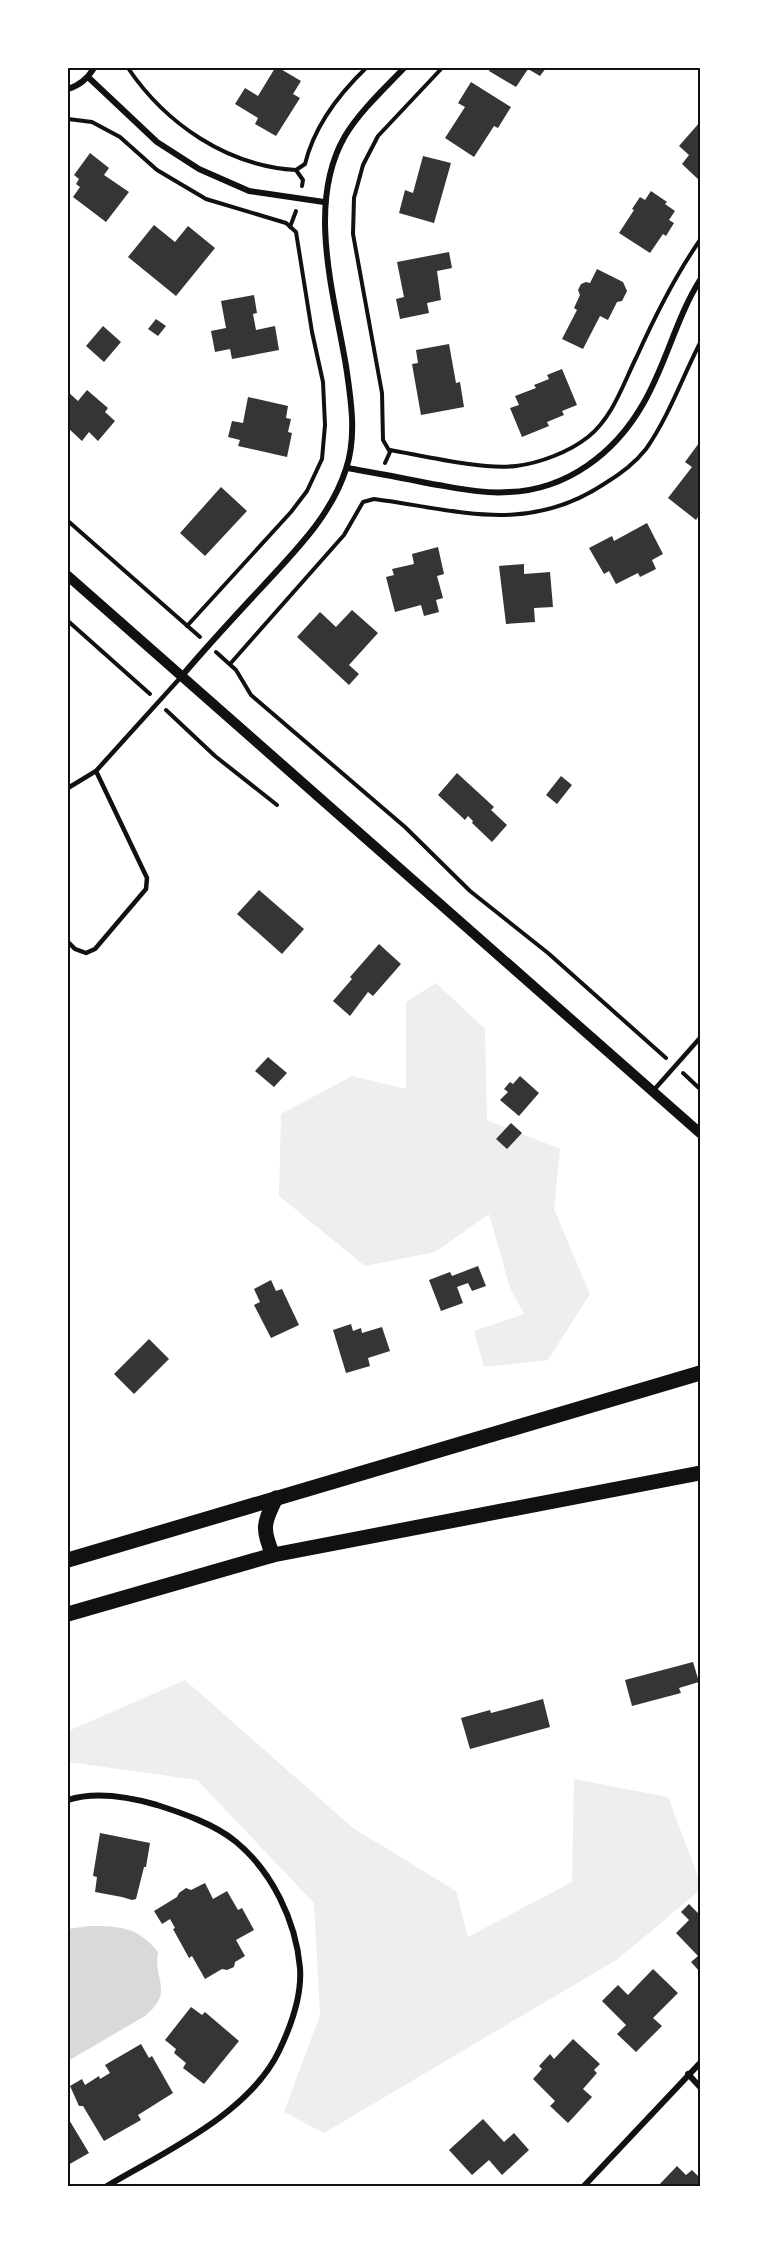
<svg xmlns="http://www.w3.org/2000/svg" width="768" height="2254" font-family="Cabin,sans-serif">
<style>
.green{fill:#eee}
.water{fill:#d9d9d9}
.building{fill:#353535}
.lines{fill:none;stroke-linecap:round;stroke-linejoin:round}
.path{stroke:#111;stroke-width:4}
.service{stroke:#111;stroke-width:4.5}
.minor{stroke:#111;stroke-width:6}
.tertiary{stroke:#111;stroke-width:10}
.primary{stroke:#111;stroke-width:15}
.neatline{fill:none;stroke:#111;stroke-width:2}
</style>
<rect width="100%" height="100%" fill="#fff"/>
<g class="green">
<polygon points="436,983 485,1029 487,1120 560,1149 554,1209 590,1294 548,1360 484,1367 474,1331 524,1314 510,1288 489,1214 435,1252 365,1266 279,1196 281,1114 352,1076 406,1089 406,1002"/>
<polygon points="185,1680 353,1828 456,1891 468,1937 572,1882 574,1779 668,1797 700,1882 700,1890 618,1959 324,2133 284,2112 320,2015 314,1903 197,1780 68,1762 68,1731"/>
</g>
<path class="water" d="M 89,1926 C 121,1926 138,1927 158,1952 C 153,1981 175,1991 145,2016 L 68,2061 L 68,1929 Z"/>
<g class="building">
<polygon points="275,68 279,68 301,81 293,94 300,98 276,136 255,124 258,118 235,104 245,88 258,96"/>
<polygon points="491,68 546,68 540,76 528,69 516,87 489,71"/>
<polygon points="471,82 511,107 498,128 494,126 474,157 445,138 465,107 458,103"/>
<polygon points="700,122 700,181 682,164 689,155 679,146"/>
<polygon points="90,153 109,168 104,175 129,192 106,222 73,197 80,187 76,184 79,179 74,175"/>
<polygon points="423,156 451,163 434,223 399,213 405,190 413,193"/>
<polygon points="651,191 667,202 665,204 675,211 669,220 674,223 666,236 663,234 650,253 619,233 634,210 632,209 640,197 645,200"/>
<polygon points="154,225 175,242 188,226 215,248 176,296 128,257"/>
<polygon points="449,252 452,268 437,271 441,300 427,303 429,313 400,319 396,299 404,297 397,262"/>
<polygon points="597,269 623,282 627,291 622,301 617,302 608,320 600,316 583,349 562,339 577,310 574,308 580,295 578,290 581,284 586,282 590,283"/>
<polygon points="254,295 257,313 253,314 256,330 275,326 279,350 232,359 230,349 215,352 211,331 226,328 221,301"/>
<polygon points="156,319 166,326 158,336 148,329"/>
<polygon points="103,326 121,342 104,362 86,346"/>
<polygon points="449,344 456,383 460,382 464,407 421,415 412,364 418,363 416,350"/>
<polygon points="562,369 577,405 562,411 564,415 547,422 549,426 522,437 510,408 519,405 515,396 536,388 534,385 549,379 547,375"/>
<polygon points="87,390 108,408 105,412 115,421 98,441 89,432 82,441 68,428 68,392 78,401"/>
<polygon points="248,397 288,406 286,418 291,419 288,432 292,433 287,457 238,446 240,440 228,437 232,421 243,423"/>
<polygon points="699,443 700,514 696,520 668,498 692,467 685,462"/>
<polygon points="221,487 247,511 205,556 180,533"/>
<polygon points="647,523 663,554 652,560 656,569 640,577 638,573 616,584 609,571 604,574 589,548 612,536 614,541"/>
<polygon points="438,547 444,574 437,576 443,598 436,600 439,612 424,616 421,605 395,612 386,577 394,575 392,569 414,564 412,554"/>
<polygon points="524,564 524,574 550,572 553,607 534,608 535,622 506,624 499,566"/>
<polygon points="352,610 378,633 349,665 359,674 349,685 297,637 320,612 336,627"/>
<polygon points="457,773 494,807 491,810 507,825 492,842 472,823 473,821 468,816 465,820 438,795"/>
<polygon points="561,776 572,785 557,804 546,795"/>
<polygon points="259,890 304,929 282,954 237,914"/>
<polygon points="379,944 401,964 373,996 368,992 350,1016 333,1001 352,979 350,977"/>
<polygon points="268,1057 287,1073 274,1087 255,1071"/>
<polygon points="520,1076 539,1093 519,1116 500,1100 508,1092 504,1089 510,1082 513,1084"/>
<polygon points="511,1123 522,1133 507,1149 496,1139"/>
<polygon points="478,1266 486,1286 472,1291 468,1283 457,1287 463,1303 441,1311 429,1280 450,1272 452,1276"/>
<polygon points="271,1280 276,1291 282,1289 299,1325 271,1338 254,1305 260,1302 254,1289"/>
<polygon points="351,1324 353,1331 361,1328 362,1333 382,1327 390,1351 368,1358 370,1366 346,1373 333,1330"/>
<polygon points="149,1339 169,1359 134,1394 114,1374"/>
<polygon points="693,1662 699,1682 679,1688 681,1693 632,1706 625,1680"/>
<polygon points="543,1699 550,1727 470,1749 461,1718 490,1710 491,1713"/>
<polygon points="100,1833 150,1843 146,1867 144,1867 136,1899 132,1900 122,1897 95,1892 97,1877 93,1876"/>
<polygon points="205,1883 213,1899 227,1891 238,1910 242,1908 254,1930 236,1940 245,1956 235,1962 234,1967 227,1970 222,1969 205,1979 192,1956 189,1958 173,1929 175,1928 170,1919 162,1924 154,1911 177,1897 179,1893 186,1888 191,1890"/>
<polygon points="689,1904 698,1913 700,1911 700,1972 691,1962 698,1956 676,1933 689,1920 681,1912"/>
<polygon points="653,1969 678,1993 653,2018 662,2026 636,2052 617,2034 626,2025 602,2001 618,1985 628,1995"/>
<polygon points="191,2007 202,2015 205,2012 239,2041 204,2084 183,2068 186,2063 174,2053 176,2049 165,2040"/>
<polygon points="573,2039 600,2064 594,2070 597,2073 583,2089 592,2097 568,2123 550,2106 555,2101 533,2079 542,2069 539,2066 550,2054 554,2059"/>
<polygon points="141,2044 149,2058 152,2056 173,2093 138,2115 141,2120 104,2141 83,2106 79,2106 70,2086 82,2079 85,2085 99,2076 100,2079 110,2073 105,2065"/>
<polygon points="68,2118 89,2153 68,2165"/>
<polygon points="483,2119 504,2142 514,2133 529,2150 502,2175 489,2160 472,2175 449,2150"/>
<polygon points="677,2166 686,2175 692,2170 700,2178 700,2186 658,2186"/>
</g>
<g class="lines">
<g class="path">
<path d="M 128,68 C 166,124 227,166 296,170 L 303,180 L 302,186"/>
<polyline points="68,119 92,122 120,137 157,170 206,199 286,223 296,232 312,332 323,382 325,425 322,459 307,491 291,512 187,626"/>
<path d="M 296,170 L 305,164 C 314,127 339,94 366,68"/>
<polyline points="290,227 296,211"/>
<path d="M 390,450 C 424,456 482,470 516,466 C 540,463 569,452 588,437 C 613,417 623,384 637,356 C 655,316 675,276 700,240"/>
<polyline points="385,463 390,452 383,440 382,393 353,234 354,198 363,165 378,136 442,68"/>
<polyline points="68,521 200,637"/>
<polyline points="68,621 150,694"/>
<polyline points="216,652 236,670 251,695 405,827 470,891 548,953 666,1058"/>
<path d="M 230,664 L 344,535 L 363,502 L 374,499 C 458,510 527,535 604,484 C 619,475 635,463 646,449 C 669,416 682,378 700,343"/>
<polyline points="166,710 215,756 277,805"/>
<polyline points="683,1073 700,1089"/>
</g>
<g class="service">
<polyline points="68,788 96,771 181,677"/>
<polyline points="68,942 75,949 86,953 95,949 146,889 147,878 96,771"/>
<polyline points="653,1091 700,1038"/>
</g>
<g class="minor">
<polyline points="88,77 157,142 199,169 249,191 324,202"/>
<path d="M 68,89 C 80,85 87,79 94,68"/>
<path d="M 347,468 C 375,473 404,478 432,484 C 457,488 483,494 509,492 C 567,490 615,453 643,404 C 666,365 676,318 700,280"/>
<path d="M 181,677 C 207,646 235,616 263,586 C 295,551 331,516 346,469 C 357,436 351,400 346,366 C 334,294 306,203 345,136 C 360,111 384,89 404,68"/>
<path d="M 68,1800 C 96,1791 129,1797 157,1805 C 182,1813 214,1824 235,1841 C 272,1871 296,1921 300,1968 C 302,1995 291,2026 279,2051 C 249,2114 164,2152 107,2186"/>
<polyline points="688,2074 700,2087"/>
<polyline points="584,2186 700,2063"/>
</g>
<polyline class="tertiary" points="68,576 700,1133"/>
<g class="primary">
<path d="M 273,1555 C 262,1530 263,1523 276,1498"/>
<polyline points="68,1560 700,1373"/>
<polyline points="68,1614 273,1555 700,1473"/>
</g>
</g>
<rect width="768" height="2254" fill="none" stroke="#ffffff" stroke-width="138"/>
<rect x="69" y="69" width="630" height="2116" class="neatline"/>
</svg>
